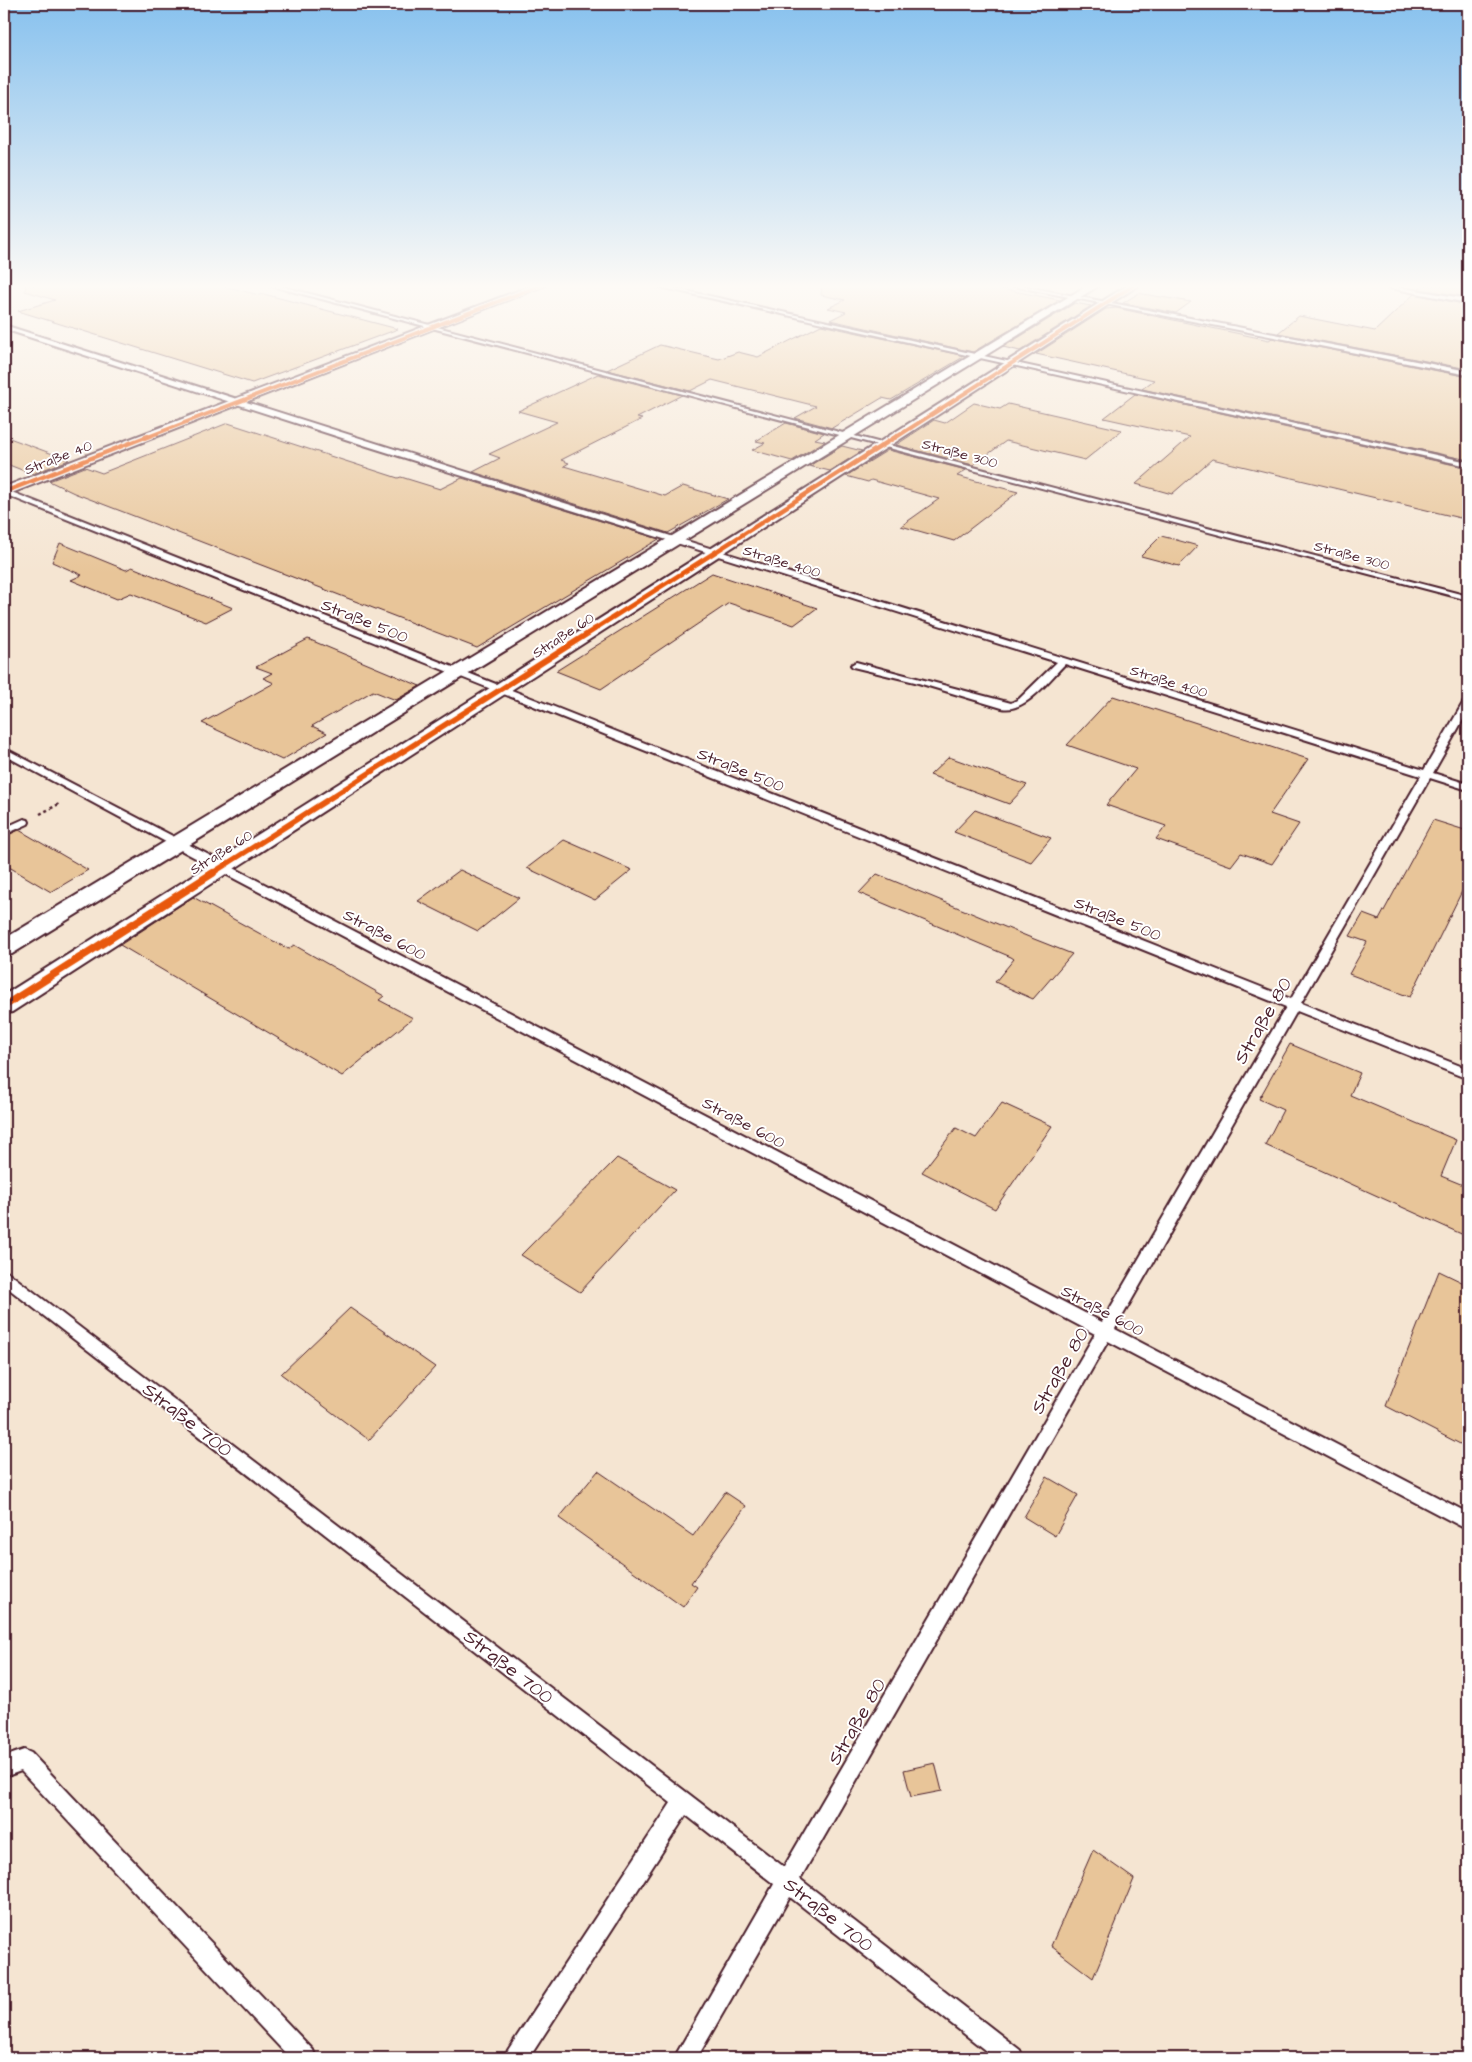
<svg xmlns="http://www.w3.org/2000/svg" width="1472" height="2062" font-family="'Architects Daughter',sans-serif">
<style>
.built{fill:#f5e5d2}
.building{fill:#e8c599;stroke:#4a1f2b}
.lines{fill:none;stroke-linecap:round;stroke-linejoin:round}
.lane-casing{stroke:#4a1f2b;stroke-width:4}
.street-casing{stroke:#4a1f2b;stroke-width:4}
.path{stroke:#4a1f2b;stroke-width:2.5;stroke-dasharray:3 3;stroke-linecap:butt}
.lane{fill:#fff;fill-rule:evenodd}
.street{fill:#fff;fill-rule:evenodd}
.cycleway-far3-casing{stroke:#fff;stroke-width:5}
.cycleway-far2-casing{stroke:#fff;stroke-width:6}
.cycleway-far1-casing{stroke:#fff;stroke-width:8}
.cycleway-casing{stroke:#fff;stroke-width:11}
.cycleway-far3{stroke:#e8590c;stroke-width:4}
.cycleway-far2{stroke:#e8590c;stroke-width:4.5}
.cycleway-far1{stroke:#e8590c;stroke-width:5.5}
.cycleway{stroke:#e8590c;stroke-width:8}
.labels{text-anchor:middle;stroke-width:4;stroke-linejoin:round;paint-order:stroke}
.far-street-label{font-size:14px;fill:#4a1f2b;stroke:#fff}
.street-label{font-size:16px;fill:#4a1f2b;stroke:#fff}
.near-street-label{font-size:19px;fill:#4a1f2b;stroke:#fff}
</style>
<rect width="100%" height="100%" fill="#faf3eb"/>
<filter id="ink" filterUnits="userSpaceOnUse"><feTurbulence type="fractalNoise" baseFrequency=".02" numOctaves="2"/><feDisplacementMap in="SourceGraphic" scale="10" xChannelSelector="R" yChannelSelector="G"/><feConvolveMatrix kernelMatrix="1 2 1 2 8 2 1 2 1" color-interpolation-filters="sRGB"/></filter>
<g filter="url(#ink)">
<rect class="built" x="4" y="285" width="1464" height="1773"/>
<g class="building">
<polygon points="26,285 220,285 259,295 264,294 398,329 252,383 18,311 55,300 25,291"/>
<polygon points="822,285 982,285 1060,300 973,352 830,320 846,312 828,308 845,300 821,295"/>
<polygon points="1424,285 1468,285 1468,297 1419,289"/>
<polygon points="1139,293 1143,294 1191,302 1176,313 1123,303"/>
<polygon points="1414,294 1468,305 1468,369 1278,333 1299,316 1375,331"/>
<polygon points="1075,303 1091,306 1020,351 1003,347"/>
<polygon points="1116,308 1269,340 1272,338 1468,377 1468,460 1142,389 1154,380 1036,354 1106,309"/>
<polygon points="821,325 965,356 891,400 882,398 832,428 795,418 816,406 712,380 690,391 607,370 660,345 719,359 738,352 758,357"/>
<polygon points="598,374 682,395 637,418 642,419 561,460 569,463 564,466 665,496 683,486 728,499 668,533 473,472 500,458 489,454 557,422 518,411"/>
<polygon points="1135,394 1468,468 1468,508 1460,518 1212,459 1172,494 1136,484 1190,437 1104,418"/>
<polygon points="974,403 1000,409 1008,404 1122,430 1085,460 1006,441 973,465 896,445 934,420 945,423"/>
<polygon points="228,423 398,478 401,477 440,489 462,478 659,539 477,648 74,493 49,481 85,467 102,473"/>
<polygon points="786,423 824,433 815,439 825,441 792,461 752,450 765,443 756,441"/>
<polygon points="4,436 69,460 32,474 4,463"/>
<polygon points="842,446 862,451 830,471 809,466"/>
<polygon points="888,450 966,470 957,476 1018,492 954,541 901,526 939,499 871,480 868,482 846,476"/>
<polygon points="1161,536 1173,539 1198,546 1179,566 1141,556"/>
<polygon points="60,543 126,570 132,567 233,608 206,622 131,593 117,599 71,580 82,575 52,562"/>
<polygon points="712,573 817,608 794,625 729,603 601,689 556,671"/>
<polygon points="308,639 420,686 396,700 373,691 312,726 327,733 282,760 202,723 274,683 263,678 272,673 256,667"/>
<polygon points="1113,696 1308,759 1270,814 1299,824 1272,864 1241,853 1231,866 1156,839 1166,826 1106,805 1136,769 1067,745"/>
<polygon points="949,757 1027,785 1009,804 930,775"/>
<polygon points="975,810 1051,838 1031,862 954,832"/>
<polygon points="1433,820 1468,831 1468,879 1410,997 1349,974 1367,942 1350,936 1363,914 1379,920"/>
<polygon points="19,830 88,870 51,892 4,864 4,837"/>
<polygon points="564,840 632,870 595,900 527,868"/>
<polygon points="460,870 519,898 478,931 418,901"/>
<polygon points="877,874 1029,937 1072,954 1033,999 995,982 1014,959 1011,957 859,893"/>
<polygon points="193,897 288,949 294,945 384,996 379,1000 413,1018 342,1076 120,945"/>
<polygon points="1290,1044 1360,1073 1350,1095 1456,1140 1441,1176 1468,1187 1468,1237 1265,1145 1283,1110 1259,1099"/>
<polygon points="1002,1103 1052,1126 995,1209 922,1172 956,1128 976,1138"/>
<polygon points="617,1158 675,1190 580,1292 521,1255"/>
<polygon points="1439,1271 1468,1285 1468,1448 1386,1406"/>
<polygon points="350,1308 435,1367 369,1440 281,1374"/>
<polygon points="598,1471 693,1536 725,1492 746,1506 691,1583 697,1587 683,1607 559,1518"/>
<polygon points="1047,1477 1078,1495 1055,1536 1024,1517"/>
<polygon points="935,1763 942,1791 911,1797 904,1770"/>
<polygon points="1093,1850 1134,1879 1093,1978 1051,1946"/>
</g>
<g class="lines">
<defs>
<g id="lane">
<polygon points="268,285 276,285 1468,596 1468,600"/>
<polygon points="651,285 659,285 1468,462 1468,466"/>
<polygon points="1008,285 1017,285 1468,371 1468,375"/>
<polygon points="1375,285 1385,285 1468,299 1468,303"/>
<path d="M 4,325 L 555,500 L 1424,770 L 1463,703 L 1468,700 L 1468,711 L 1433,773 L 1468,784 L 1468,790 L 1430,778 L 1301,1003 L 1468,1069 L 1468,1079 L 1297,1011 L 1115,1329 L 1468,1513 L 1468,1530 L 1108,1341 L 800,1879 L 1020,2050 L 1023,2058 L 995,2058 L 790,1897 L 697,2058 L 674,2058 L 774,1884 L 686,1815 L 529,2058 L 505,2058 L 508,2050 L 671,1803 L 4,1285 L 4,1271 L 9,1273 L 784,1867 L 1095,1334 L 216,869 L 4,755 L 4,748 L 1102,1322 L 1286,1007 L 4,494 L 4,489 L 1291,999 L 1421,776 L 1065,664 C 1049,680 1025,713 1002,708 L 915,682 L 853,667 L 851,665 L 856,662 L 1011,703 L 1019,699 L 1057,662 L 367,446 L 4,329 Z"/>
<polygon points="24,819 28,820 29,822 28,824 4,835 4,828"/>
<polygon points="24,1750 31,1753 313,2050 316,2058 290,2058 21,1771 4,1777 4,1757"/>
</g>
<g id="street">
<polygon points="533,285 546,285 4,496 4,487"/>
<polygon points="1088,285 1100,285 12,954 4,956 4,939"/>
<polygon points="1128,285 1139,285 12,1012 4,1014 4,995"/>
</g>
</defs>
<use href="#lane" class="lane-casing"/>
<use href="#street" class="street-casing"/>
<polyline class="path" points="40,814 61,803"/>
<use href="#lane" class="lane"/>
<use href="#street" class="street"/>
<defs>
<g id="cycleway-far3">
<polyline points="145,438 541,285"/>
<polyline points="895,438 1134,285"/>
</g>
<g id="cycleway-far2">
<polyline points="4,492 148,436"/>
<polyline points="593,630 897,436"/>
</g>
<polyline id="cycleway-far1" points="211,874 595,629"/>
<polyline id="cycleway" points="4,1006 213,873"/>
</defs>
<use href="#cycleway-far3" class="cycleway-far3-casing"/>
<use href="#cycleway-far2" class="cycleway-far2-casing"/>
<use href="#cycleway-far1" class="cycleway-far1-casing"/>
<use href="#cycleway" class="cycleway-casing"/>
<use href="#cycleway-far3" class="cycleway-far3"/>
<use href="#cycleway-far2" class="cycleway-far2"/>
<use href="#cycleway-far1" class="cycleway-far1"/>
<use href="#cycleway" class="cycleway"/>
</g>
</g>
<linearGradient id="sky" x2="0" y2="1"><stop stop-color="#87c1ee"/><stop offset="0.5" stop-color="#fdfaf6"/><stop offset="1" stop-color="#fdfaf6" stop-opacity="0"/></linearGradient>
<rect width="1472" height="573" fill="url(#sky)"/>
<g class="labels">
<g class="far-street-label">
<text transform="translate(960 453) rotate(15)" y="5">Straße 300</text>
<text transform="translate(58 457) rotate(-21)" y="5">Straße 40</text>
<text transform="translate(1352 555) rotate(15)" y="5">Straße 300</text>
<text transform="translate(782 561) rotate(17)" y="5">Straße 400</text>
<text transform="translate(563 635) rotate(-33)" y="5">Straße 60</text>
<text transform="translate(1169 681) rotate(17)" y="5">Straße 400</text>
<text transform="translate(221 852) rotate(-32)" y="5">Straße 60</text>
</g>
<g class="street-label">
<text transform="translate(365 620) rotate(22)" y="6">Straße 500</text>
<text transform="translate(741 769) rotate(22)" y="6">Straße 500</text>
<text transform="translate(1118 918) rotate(22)" y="6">Straße 500</text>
<text transform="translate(385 934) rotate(28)" y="6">Straße 600</text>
<text transform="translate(744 1122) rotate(28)" y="6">Straße 600</text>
<text transform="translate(1103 1310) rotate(28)" y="6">Straße 600</text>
</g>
<g class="near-street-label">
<text transform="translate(1262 1020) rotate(-60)" y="7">Straße 80</text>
<text transform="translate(1059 1370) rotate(-60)" y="7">Straße 80</text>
<text transform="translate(188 1419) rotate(38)" y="7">Straße 700</text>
<text transform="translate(509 1666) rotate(38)" y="7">Straße 700</text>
<text transform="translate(856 1721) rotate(-60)" y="7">Straße 80</text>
<text transform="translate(829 1914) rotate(38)" y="7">Straße 700</text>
</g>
</g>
<rect width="1472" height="2062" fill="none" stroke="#fff" stroke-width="20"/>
<rect x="10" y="10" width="1452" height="2042" fill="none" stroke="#4a1f2b" stroke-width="2" filter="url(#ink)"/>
</svg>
